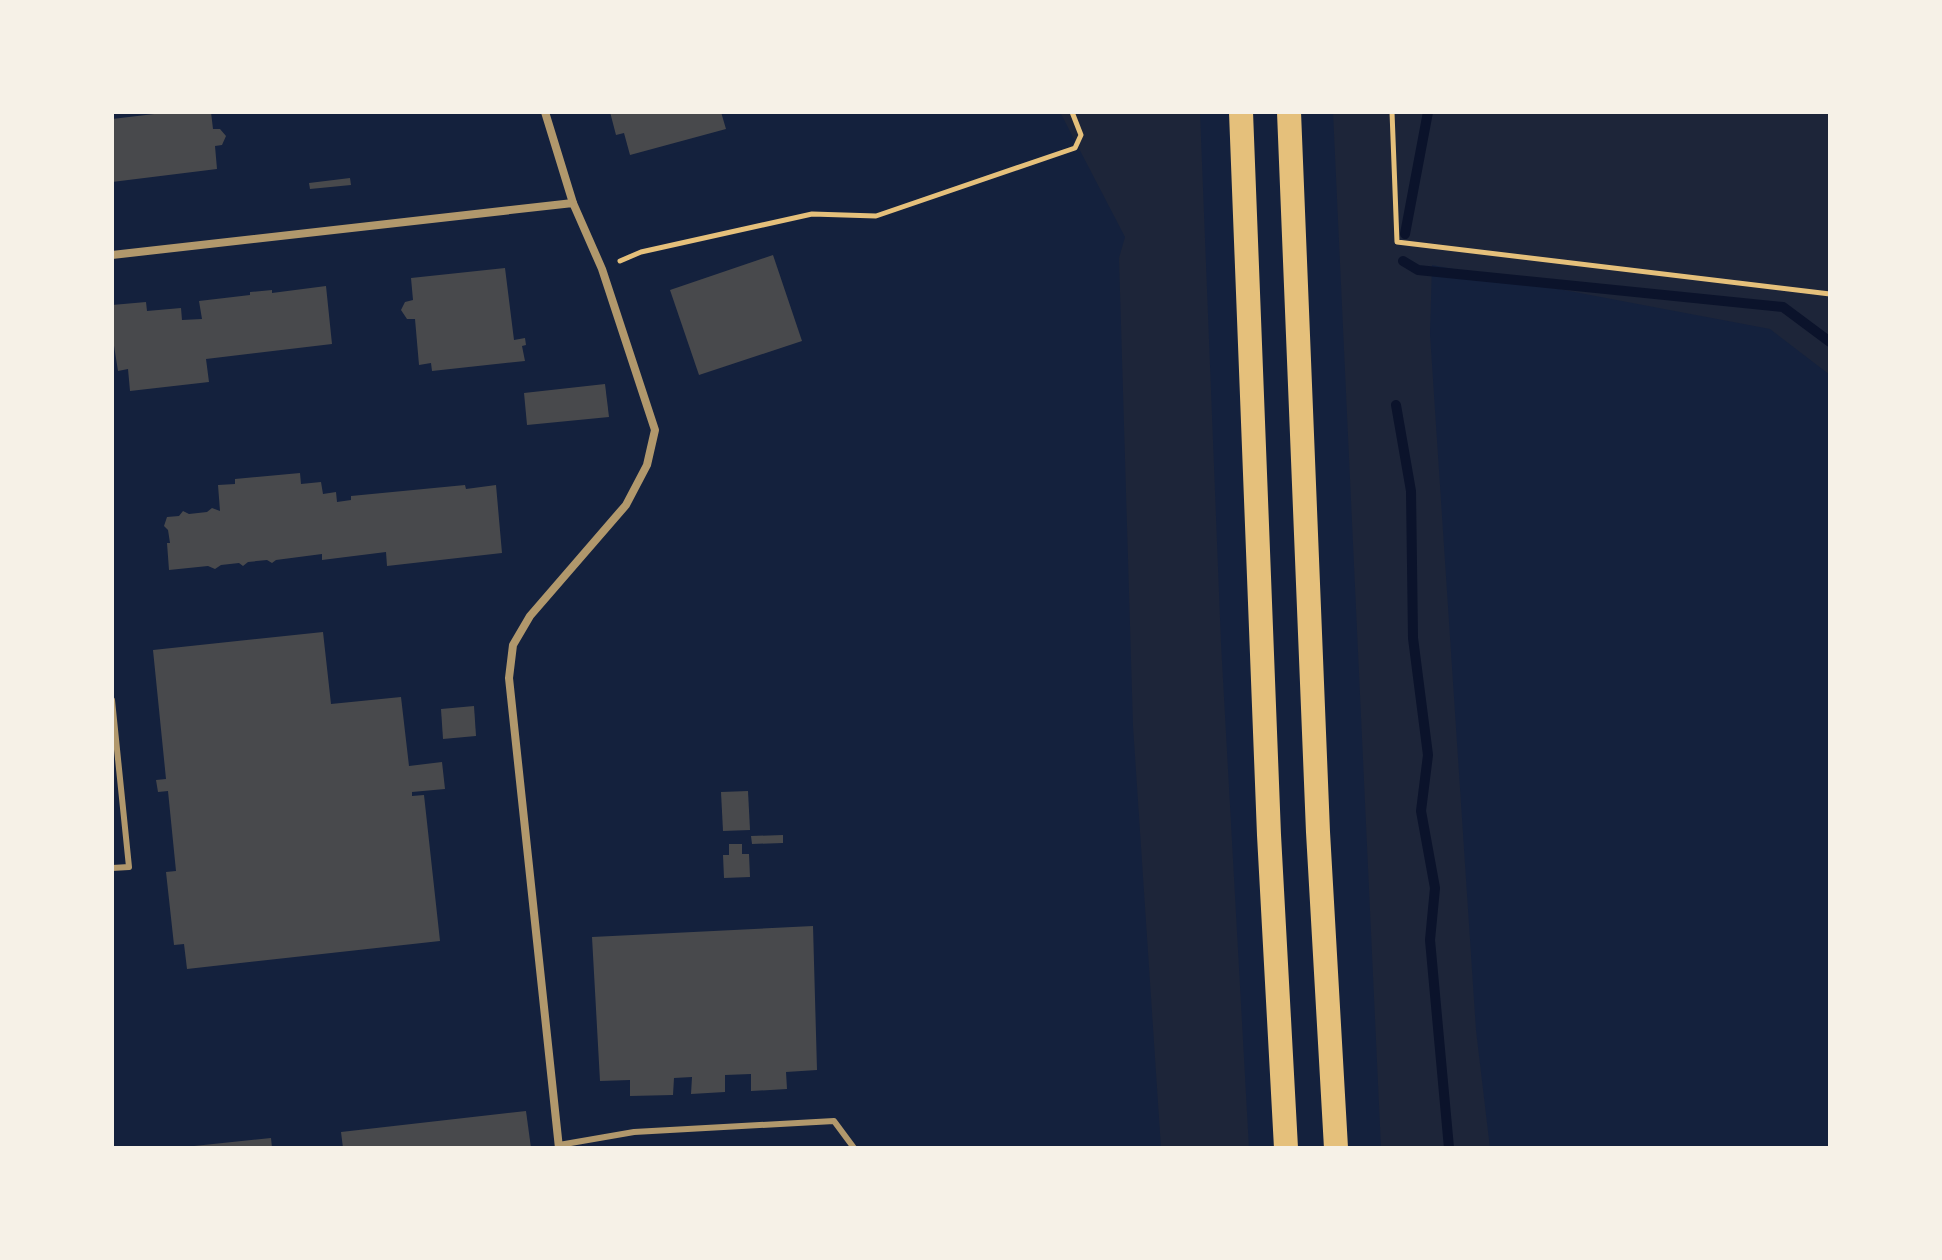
<svg xmlns="http://www.w3.org/2000/svg" width="1942" height="1260" font-family="Karla,sans-serif">
<style>
.green{fill:#1d2539}
.lines{fill:none;stroke-linecap:round;stroke-linejoin:round}
.stream{stroke:#0b132b;stroke-width:10}
.building{fill:#48494c}
.path{stroke:#e5c07b;stroke-width:5}
.service{stroke:#b1986c;stroke-width:6}
.minor{stroke:#b1986c;stroke-width:8}
.motorway{stroke:#e5c07b;stroke-width:24}
</style>
<rect width="100%" height="100%" fill="#14213d"/>
<g class="green">
<polygon points="1060,112 1200,112 1221,643 1249,1148 1161,1148 1133,726 1119,258 1125,237"/>
<polygon points="1333,112 1830,112 1830,375 1770,329 1432,265 1430,334 1476,1030 1490,1148 1381,1148"/>
</g>
<g class="lines">
<g class="stream">
<polyline points="1405,234 1428,112"/>
<polyline points="1403,261 1418,270 1783,307 1830,342"/>
<polyline points="1396,405 1411,491 1413,638 1428,755 1421,811 1435,888 1430,940 1449,1148"/>
</g>
</g>
<g class="building">
<polygon points="171,112 211,112 213,129 220,129 226,136 222,145 215,146 217,169 112,182 112,119"/>
<polygon points="610,112 721,112 726,129 630,155 624,133 616,135"/>
<polygon points="350,178 351,185 310,189 309,183"/>
<polygon points="773,255 802,341 699,375 670,290"/>
<polygon points="505,268 514,340 525,338 526,345 522,346 525,361 432,371 431,363 419,365 415,319 407,319 401,310 405,302 413,300 411,278"/>
<polygon points="326,286 332,344 206,359 209,382 130,391 128,369 118,371 112,333 112,305 146,302 147,311 181,308 182,320 202,319 199,301 250,295 250,292 272,290 272,293"/>
<polygon points="605,384 609,417 527,425 524,393"/>
<polygon points="300,473 301,484 321,482 323,494 336,492 337,502 351,500 351,496 465,485 466,489 496,485 502,553 387,566 386,552 322,560 322,554 276,560 272,563 267,560 248,562 243,566 239,563 221,565 215,569 208,566 169,570 167,543 170,543 168,530 164,526 167,517 179,516 183,511 189,514 207,512 212,508 220,511 218,485 235,484 235,479"/>
<polygon points="323,632 331,704 401,697 409,766 442,762 445,789 412,792 412,796 424,795 440,941 187,969 184,944 174,945 166,872 176,871 168,791 158,792 156,780 166,779 153,650"/>
<polygon points="474,706 476,736 443,739 441,709"/>
<polygon points="748,791 750,830 723,831 721,792"/>
<polygon points="783,835 783,843 752,844 751,836"/>
<polygon points="729,844 742,844 742,854 749,854 750,877 724,878 723,855 729,855"/>
<polygon points="813,926 817,1070 786,1072 787,1089 751,1091 751,1074 725,1075 725,1092 691,1094 692,1077 674,1078 673,1095 630,1096 630,1080 600,1081 592,937"/>
<polygon points="526,1111 531,1148 343,1148 341,1132"/>
<polygon points="271,1138 272,1148 194,1148 194,1146"/>
</g>
<g class="lines">
<g class="path">
<polyline points="1392,112 1397,242 1830,294"/>
<polyline points="620,261 641,252 812,214 876,216 1075,148 1081,135 1072,112"/>
</g>
<g class="service">
<polyline points="112,700 129,867 112,868"/>
<polyline points="559,1145 634,1132 834,1121 854,1148"/>
</g>
<g class="minor">
<polyline points="545,112 573,203"/>
<polyline points="112,255 573,203 602,269 655,430 647,465 626,505 530,616 513,645 509,678 559,1148"/>
</g>
<g class="motorway">
<polyline points="1241,112 1269,835 1286,1148"/>
<polyline points="1289,112 1318,832 1336,1148"/>
</g>
</g>
<rect width="1942" height="1260" fill="none" stroke="#f6f1e7" stroke-width="228"/>
</svg>
